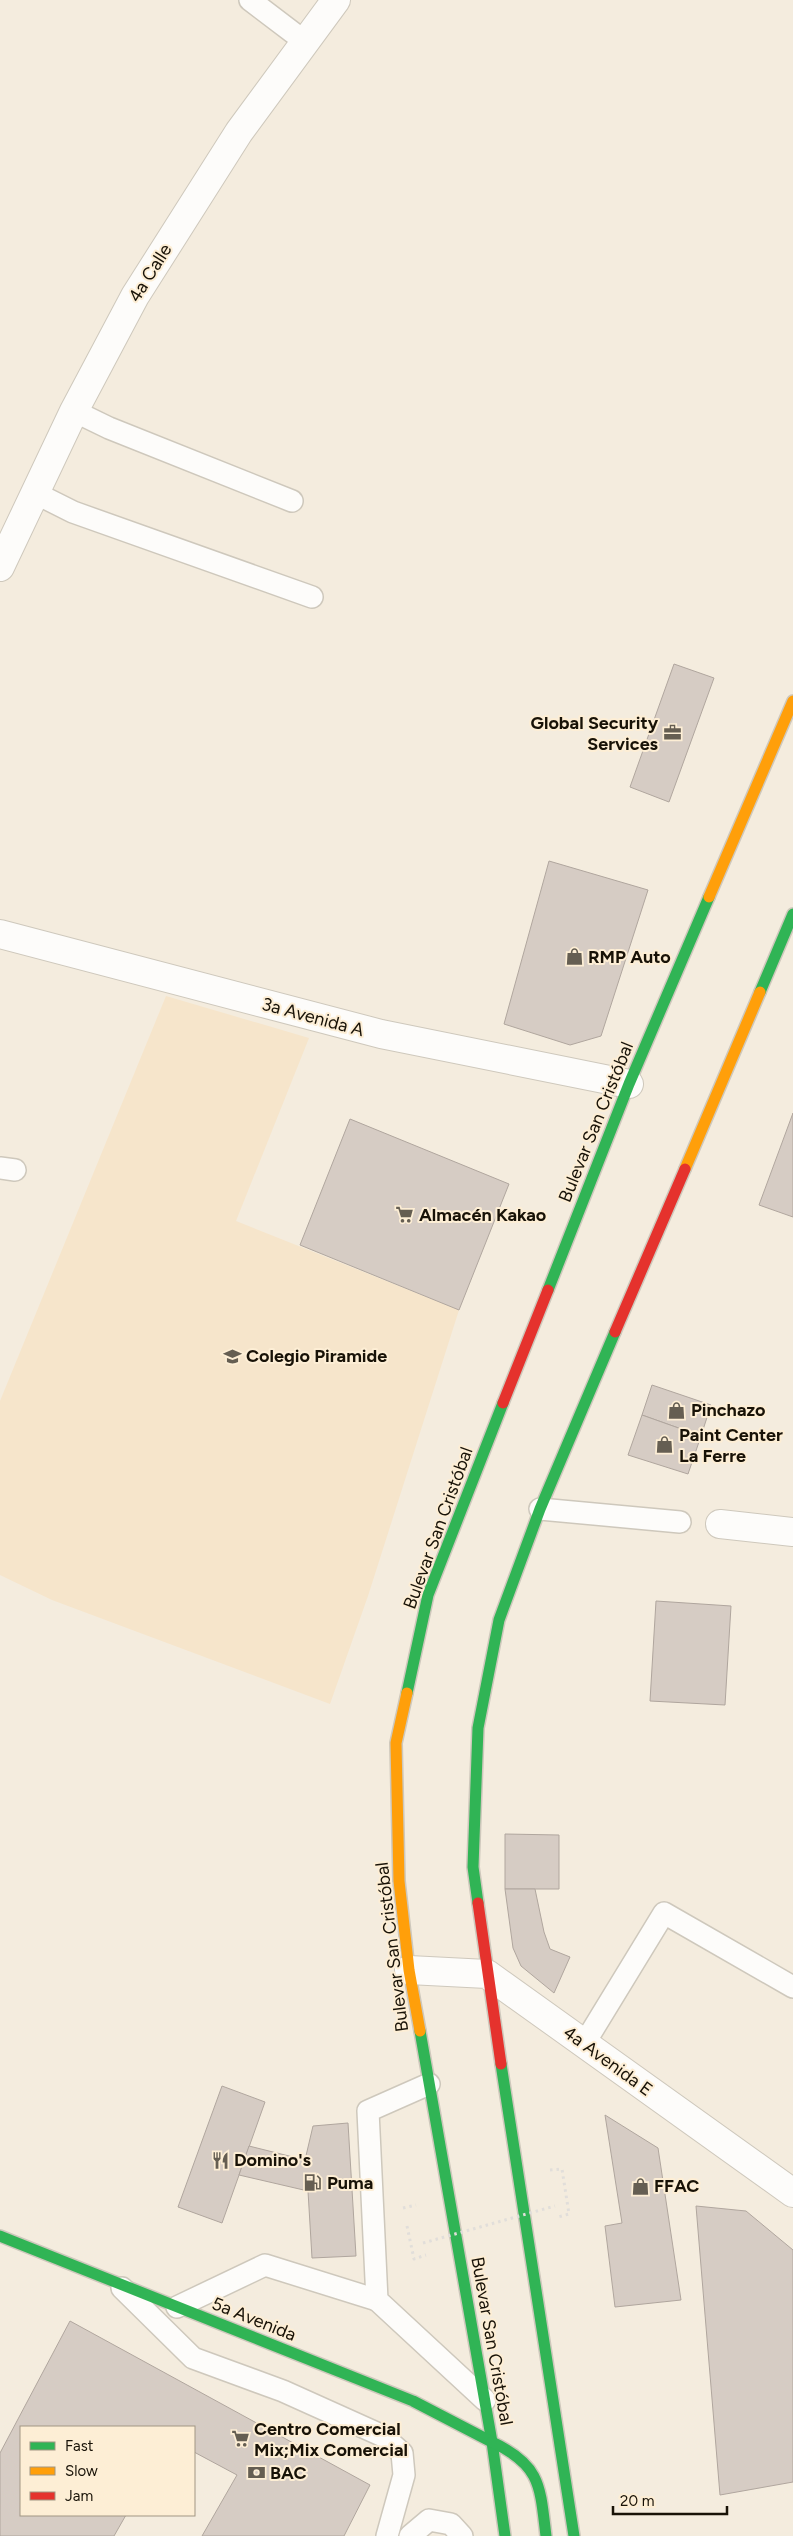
<svg xmlns="http://www.w3.org/2000/svg" width="793" height="2536" font-family="Figtree,sans-serif">
<style>
.built{fill:#f6e5cb}
.building{fill:#d6ccc4;stroke:#b0a69e}
.lines{fill:none;stroke-linecap:round;stroke-linejoin:round}
.lane-casing{stroke:#cec8bc;stroke-width:24}
.street-casing{stroke:#cec8bc;stroke-width:30}
.fast-casing{stroke:#cec8bc;stroke-width:14}
.slow-casing{stroke:#cec8bc;stroke-width:14}
.jam-casing{stroke:#cec8bc;stroke-width:14}
.path{stroke:#e1deda;stroke-width:3;stroke-dasharray:2.5 4;stroke-linecap:butt}
.lane{stroke:#fdfcfa;stroke-width:21}
.street{stroke:#fdfcfa;stroke-width:28}
.fast{stroke:#30b455;stroke-width:11}
.slow{stroke:#ff9f0a;stroke-width:11}
.jam{stroke:#e5322d;stroke-width:11}
.path-bridge{stroke:#e1deda;stroke-width:3;stroke-dasharray:2.5 4;stroke-linecap:butt}
.labels{text-anchor:middle;stroke-width:4;stroke-linejoin:round;paint-order:stroke}
.street-label{font-size:18px;fill:#181207;stroke:#fdeed5}
.poi-label{font-size:18px;font-weight:bold;fill:#181207;stroke:#fdeed5;text-anchor:start}
</style>
<rect width="100%" height="100%" fill="#f4ecde"/>
<polygon class="built" points="166,996 309,1038 236,1221 459,1310 368,1596 330,1704 52,1600 0,1575 0,1401"/>
<g class="building">
<polygon points="674,664 714,678 669,802 630,787"/>
<polygon points="549,861 648,890 601,1036 570,1045 504,1024"/>
<polygon points="793,1113 793,1217 759,1205"/>
<polygon points="350,1119 509,1184 459,1310 300,1245"/>
<polygon points="652,1385 711,1405 701,1436 642,1415"/>
<polygon points="642,1415 701,1436 688,1474 628,1455"/>
<polygon points="656,1601 731,1606 725,1705 650,1701"/>
<polygon points="505,1834 559,1835 559,1889 505,1889"/>
<polygon points="505,1889 535,1889 544,1932 550,1949 570,1957 554,1993 521,1966 513,1948"/>
<polygon points="222,2086 265,2102 222,2223 178,2207"/>
<polygon points="605,2115 658,2148 681,2300 615,2307 605,2226 622,2223"/>
<polygon points="348,2123 356,2256 312,2258 308,2191 239,2175 249,2146 305,2160 313,2126"/>
<polygon points="696,2206 746,2211 793,2250 793,2482 720,2495"/>
<polygon points="70,2321 370,2485 344,2536 202,2536 237,2475 194,2452 194,2427 21,2427 21,2515 126,2515 114,2536 0,2536 0,2453"/>
</g>
<g class="lines">
<defs>
<g id="lane">
<polyline points="250,0 304,41"/>
<polyline points="74,411 109,428 292,501"/>
<polyline points="35,493 73,512 312,597"/>
<polyline points="0,1168 15,1170"/>
<polyline points="540,1509 680,1522"/>
<polyline points="584,2044 664,1913 793,1987"/>
<polyline points="429,2084 368,2111 377,2300 485,2400"/>
<polyline points="122,2288 193,2358 283,2391 383,2436 402,2453 404,2475 387,2536"/>
<polyline points="177,2307 265,2265 377,2300"/>
<polyline points="410,2536 429,2520 451,2524 462,2536"/>
</g>
<g id="street">
<polyline points="0,567 74,411 135,296 239,132 336,0"/>
<polyline points="0,934 381,1034 629,1084"/>
<polyline points="720,1524 793,1532"/>
<polyline points="409,1970 487,1974 793,2193"/>
</g>
<g id="fast">
<polyline points="760,992 793,914"/>
<polyline points="548,1290 629,1084 709,897"/>
<polyline points="407,1693 428,1595 503,1403"/>
<polyline points="478,1903 473,1867 478,1728 499,1620 540,1509 615,1332"/>
<polyline points="420,2031 492,2442 505,2536"/>
<polyline points="501,2064 574,2536"/>
<polyline points="0,2236 413,2401 492,2442"/>
<path d="M 492,2442 C 541,2465 540,2486 546,2536"/>
</g>
<g id="slow">
<polyline points="709,897 793,701"/>
<polyline points="685,1169 760,992"/>
<polyline points="407,1693 396,1743 399,1881 409,1970 420,2031"/>
</g>
<g id="jam">
<polyline points="615,1332 685,1169"/>
<polyline points="503,1403 548,1290"/>
<polyline points="478,1903 501,2064"/>
</g>
</defs>
<use href="#lane" class="lane-casing"/>
<use href="#street" class="street-casing"/>
<use href="#fast" class="fast-casing"/>
<use href="#slow" class="slow-casing"/>
<use href="#jam" class="jam-casing"/>
<g class="path">
<polyline points="550,2170 562,2169 569,2214 558,2217"/>
<polyline points="403,2208 416,2205"/>
<polyline points="407,2226 414,2259 426,2255"/>
</g>
<use href="#lane" class="lane"/>
<use href="#street" class="street"/>
<use href="#fast" class="fast"/>
<use href="#slow" class="slow"/>
<use href="#jam" class="jam"/>
<polyline class="path-bridge" points="423,2243 555,2206"/>
</g>
<defs>
<symbol id="office-bare" viewBox="-9 -9 18 18"><path d="M-6-3h4V-5.5h4V-3h4V5H-6ZM-1-4.5V-3h2v-1.5ZM-6 0V1H6V0Z" fill="#655e52" stroke="#fdeed5" stroke-width="2.5" paint-order="stroke"/></symbol>
<symbol id="shop-bare" viewBox="-9 -9 18 18"><path d="M-5-2.5h2.3a2.7 3.5 0 0 1 5.4 0H5L5.5 6h-11ZM-1.5-2.5h3a1.5 2.3 0 0 0-3 0Z" fill="#655e52" stroke="#fdeed5" stroke-width="2.5" paint-order="stroke"/></symbol>
<symbol id="supermarket-bare" viewBox="-9 -9 18 18"><path d="M-6-5.5h2.5l.6 2H6L4.5 2H-2.5L-4.4-4H-6ZM-1.5 3.2a1.3 1.3 0 1 0 .1 0ZM3 3.2a1.3 1.3 0 1 0 .1 0Z" fill="#655e52" stroke="#fdeed5" stroke-width="2.5" paint-order="stroke"/></symbol>
<symbol id="school-bare" viewBox="-9 -9 18 18"><path d="M0-5L7-2L0 1L-7-2ZM-4 1L0 2.5L4 1V4Q0 6-4 4Z" fill="#655e52" stroke="#fdeed5" stroke-width="2.5" paint-order="stroke"/></symbol>
<symbol id="restaurant-bare" viewBox="-9 -9 18 18"><path d="M-5-6h1v4h1v-4h1v4h1v-4h1v5L-1.5 .5V6h-2V.5L-5-1ZM5-6V6H3V1.5H1.5Q1.5-4 5-6Z" fill="#655e52" stroke="#fdeed5" stroke-width="2.5" paint-order="stroke"/></symbol>
<symbol id="fuel-bare" viewBox="-9 -9 18 18"><path d="M-5.5-6h7V0h2V4h1.3V-2.5L3-4.5l.8-.8L6-3V5H2.5V1h-1V6h-7ZM-4.2-4.7v3.2H.2V-4.7Z" fill="#655e52" stroke="#fdeed5" stroke-width="2.5" paint-order="stroke"/></symbol>
<symbol id="bank-bare" viewBox="-9 -9 18 18"><path d="M-6-4H6V4H-6ZM0-2.3a2.3 2.3 0 1 0 0 4.6a2.3 2.3 0 1 0 0-4.6Z" fill="#655e52" stroke="#fdeed5" stroke-width="2.5" paint-order="stroke"/></symbol>
</defs>
<g fill-rule="evenodd">
<use href="#office-bare" x="660" y="720" width="25" height="25"/>
<use href="#shop-bare" x="562" y="944" width="25" height="25"/>
<use href="#supermarket-bare" x="392" y="1202" width="25" height="25"/>
<use href="#school-bare" x="220" y="1344" width="25" height="25"/>
<use href="#shop-bare" x="664" y="1398" width="25" height="25"/>
<use href="#shop-bare" x="652" y="1432" width="25" height="25"/>
<use href="#restaurant-bare" x="208" y="2148" width="25" height="25"/>
<use href="#fuel-bare" x="300" y="2170" width="25" height="25"/>
<use href="#shop-bare" x="628" y="2174" width="25" height="25"/>
<use href="#supermarket-bare" x="228" y="2426" width="25" height="25"/>
<use href="#bank-bare" x="244" y="2460" width="25" height="25"/>
</g>
<g class="labels">
<g class="street-label">
<text transform="translate(150 273) rotate(-58)" y="6">4a Calle</text>
<text transform="translate(313 1017) rotate(15)" y="6">3a Avenida A</text>
<text transform="translate(596 1122) rotate(-68)" y="6">Bulevar San Cristóbal</text>
<text transform="translate(438 1528) rotate(-70)" y="6">Bulevar San Cristóbal</text>
<text transform="translate(392 1947) rotate(-97)" y="6">Bulevar San Cristóbal</text>
<text transform="translate(608 2061) rotate(36)" y="6">4a Avenida E</text>
<text transform="translate(254 2319) rotate(22)" y="6">5a Avenida</text>
<text transform="translate(492 2341) rotate(80)" y="6">Bulevar San Cristóbal</text>
</g>
<g class="poi-label">
<text x="658" y="729" text-anchor="end">Global Security<tspan x="658" dy="21">Services</tspan></text>
<text x="588" y="963">RMP Auto</text>
<text x="419" y="1221">Almacén Kakao</text>
<text x="246" y="1362">Colegio Piramide</text>
<text x="691" y="1416">Pinchazo</text>
<text x="679" y="1441">Paint Center<tspan x="679" dy="21">La Ferre</tspan></text>
<text x="234" y="2166">Domino's</text>
<text x="327" y="2189">Puma</text>
<text x="654" y="2192">FFAC</text>
<text x="254" y="2435">Centro Comercial<tspan x="254" dy="21">Mix;Mix Comercial</tspan></text>
<text x="270" y="2479">BAC</text>
</g>
</g>
<rect x="20" y="2426" width="175" height="90" fill="#fdeed5" stroke="#a19683"/>
<rect x="30" y="2442" width="25" height="8" fill="#30b455" stroke="#a19683"/>
<text x="65" y="2451" font-size="15" fill="#181207">Fast</text>
<rect x="30" y="2467" width="25" height="8" fill="#ff9f0a" stroke="#a19683"/>
<text x="65" y="2476" font-size="15" fill="#181207">Slow</text>
<rect x="30" y="2492" width="25" height="8" fill="#e5322d" stroke="#a19683"/>
<text x="65" y="2501" font-size="15" fill="#181207">Jam</text>
<path d="M613 2506v8h114v-8" fill="none" stroke="#181207" stroke-width="2.5"/>
<text x="620" y="2506" font-size="15" fill="#181207" stroke="#fdeed5" stroke-width="4" paint-order="stroke">20 m</text>
</svg>
